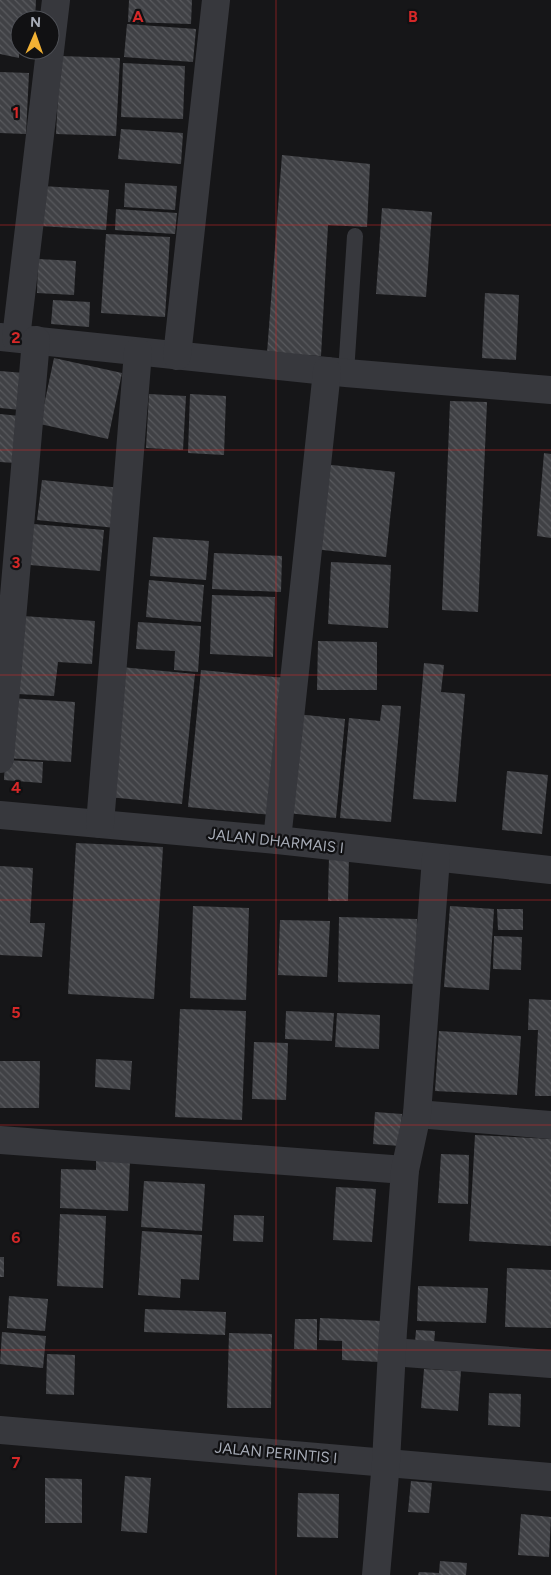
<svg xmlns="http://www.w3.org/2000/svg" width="551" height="1575" font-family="Figtree,sans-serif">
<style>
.building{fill:url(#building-back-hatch)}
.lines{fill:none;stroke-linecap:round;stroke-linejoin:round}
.lane{stroke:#37383d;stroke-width:16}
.street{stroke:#37383d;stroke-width:28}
.grid{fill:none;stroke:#d62828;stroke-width:1;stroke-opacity:0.55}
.labels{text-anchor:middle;stroke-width:4.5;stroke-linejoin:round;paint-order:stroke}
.street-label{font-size:15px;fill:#a8adb8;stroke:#111113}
.grid-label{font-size:16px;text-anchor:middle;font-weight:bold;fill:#d62828;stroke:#111113;stroke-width:4.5;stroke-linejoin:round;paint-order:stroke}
</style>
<defs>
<pattern id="building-back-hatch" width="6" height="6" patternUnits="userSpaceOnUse" patternTransform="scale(1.25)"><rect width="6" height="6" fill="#404145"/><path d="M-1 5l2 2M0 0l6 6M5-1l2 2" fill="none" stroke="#595a5e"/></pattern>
</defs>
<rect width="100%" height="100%" fill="#161618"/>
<g class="building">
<polygon points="0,0 36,0 35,20 20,20 19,58 0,54"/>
<polygon points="129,0 192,0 191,24 128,22"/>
<polygon points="127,24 196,29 193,62 124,57"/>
<polygon points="60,56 120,58 116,136 56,134"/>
<polygon points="123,63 185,66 183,119 121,117"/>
<polygon points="0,72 29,73 26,134 0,133"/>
<polygon points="121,129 183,133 181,164 118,159"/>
<polygon points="282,155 370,164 367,227 328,225 321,356 267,353"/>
<polygon points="125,183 177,186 175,210 124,207"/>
<polygon points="42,186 109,190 106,230 40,226"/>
<polygon points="382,208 432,212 426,297 376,294"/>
<polygon points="116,209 177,213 175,234 115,230"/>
<polygon points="106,234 170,237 165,317 101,313"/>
<polygon points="38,259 76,261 74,295 37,293"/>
<polygon points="485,293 519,295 516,360 482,358"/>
<polygon points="53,300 90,302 89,327 51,324"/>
<polygon points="54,358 122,373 108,439 40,424"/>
<polygon points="0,371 24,373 21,410 0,408"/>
<polygon points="149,394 186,396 183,450 146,448"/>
<polygon points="190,394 226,396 224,455 188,453"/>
<polygon points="450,401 487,402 478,612 442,610"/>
<polygon points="0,414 20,416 15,463 0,462"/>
<polygon points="544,453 551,454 551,538 537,536"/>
<polygon points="323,464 395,472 386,557 314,549"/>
<polygon points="42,480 121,488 116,528 37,520"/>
<polygon points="33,524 104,530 100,571 30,565"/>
<polygon points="153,537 209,541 206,580 150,576"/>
<polygon points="214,553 282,556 281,592 212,589"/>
<polygon points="331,562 391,565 388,628 328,624"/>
<polygon points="149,580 204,585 201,622 146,617"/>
<polygon points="212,595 275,597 273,657 210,654"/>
<polygon points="23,616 95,621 92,664 58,662 54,696 18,694"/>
<polygon points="138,622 201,626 198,672 174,670 175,651 136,649"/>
<polygon points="318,641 377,642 377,690 317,690"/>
<polygon points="424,663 444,665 441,692 465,694 456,802 413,799"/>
<polygon points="121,667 195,674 182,804 108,797"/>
<polygon points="201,670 286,678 272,815 188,807"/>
<polygon points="10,698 75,702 71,762 6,758"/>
<polygon points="382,705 401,706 391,822 340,818 349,718 380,721"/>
<polygon points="296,714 345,719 336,818 287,813"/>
<polygon points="5,760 43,762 42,783 4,780"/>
<polygon points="507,771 548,775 542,834 502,830"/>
<polygon points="76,843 163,847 154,999 68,994"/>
<polygon points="329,856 349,856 348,901 328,901"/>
<polygon points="0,866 33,868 30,923 45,923 42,957 0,955"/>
<polygon points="193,906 249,908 246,1000 190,998"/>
<polygon points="450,906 494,909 489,990 444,987"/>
<polygon points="497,909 523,909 523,930 498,930"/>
<polygon points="339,917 417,919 416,984 338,982"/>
<polygon points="280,920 330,921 327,977 278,975"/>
<polygon points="494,936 522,937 521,970 493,969"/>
<polygon points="529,999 551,1000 551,1096 535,1096 538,1030 528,1030"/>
<polygon points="180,1009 246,1011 242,1120 175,1117"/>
<polygon points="286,1011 334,1013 332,1041 285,1039"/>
<polygon points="337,1013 380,1015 379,1049 335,1047"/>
<polygon points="439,1031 521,1036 517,1095 435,1091"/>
<polygon points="254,1042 288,1043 286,1100 252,1099"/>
<polygon points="96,1059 132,1061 130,1090 95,1087"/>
<polygon points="0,1061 40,1061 39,1108 0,1108"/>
<polygon points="375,1112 402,1114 400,1146 373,1144"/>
<polygon points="475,1135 551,1139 551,1246 469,1241"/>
<polygon points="441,1154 469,1155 468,1204 438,1203"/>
<polygon points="96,1158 130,1159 128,1211 60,1208 61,1169 96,1170"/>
<polygon points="144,1181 205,1184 202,1231 141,1227"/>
<polygon points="336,1187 376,1189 372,1242 333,1240"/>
<polygon points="60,1214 106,1216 103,1288 57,1286"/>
<polygon points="234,1215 264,1216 263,1242 233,1241"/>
<polygon points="142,1231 202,1235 199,1280 181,1279 180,1298 138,1295"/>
<rect x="0" y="1257" width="4" height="20"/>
<polygon points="507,1268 551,1270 551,1328 505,1327"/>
<polygon points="418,1286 488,1288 486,1323 417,1321"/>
<polygon points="9,1296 48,1299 45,1331 7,1328"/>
<polygon points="145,1309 226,1312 225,1335 144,1332"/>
<polygon points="320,1318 381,1321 379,1362 342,1360 342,1341 319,1340"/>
<polygon points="295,1319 317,1319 317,1350 294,1349"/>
<polygon points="416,1330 435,1331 434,1344 415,1343"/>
<polygon points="2,1332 46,1336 43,1368 0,1364"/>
<polygon points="229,1333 272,1334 271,1408 227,1408"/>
<polygon points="47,1354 75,1355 74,1395 46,1394"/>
<polygon points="424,1369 461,1371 458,1411 421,1408"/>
<polygon points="489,1393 521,1394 520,1427 488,1425"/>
<polygon points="125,1476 151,1478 147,1533 121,1531"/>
<polygon points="45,1478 82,1479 82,1523 45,1523"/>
<polygon points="411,1481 432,1483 429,1513 408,1512"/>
<polygon points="298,1493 339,1494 338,1538 297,1537"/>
<polygon points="521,1514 551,1517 549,1557 518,1555"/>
<polygon points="440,1561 467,1563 466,1575 418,1575 419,1572 439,1573"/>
</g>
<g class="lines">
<polyline class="lane" points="346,373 355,236"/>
<g class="street">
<polyline points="0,337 346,373 551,390"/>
<polyline points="16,338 56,0"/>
<polyline points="177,356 216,0"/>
<polyline points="0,759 36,340"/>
<polyline points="0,815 277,840 551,870"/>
<polyline points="100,824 138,352"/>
<polyline points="277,840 327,371"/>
<polyline points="417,1114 551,1125"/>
<polyline points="0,1140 405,1170"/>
<polyline points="392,1352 551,1364"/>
<polyline points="0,1430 551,1477"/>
<polyline points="376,1575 386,1462 393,1331 405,1170 417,1114 436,858"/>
</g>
</g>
<path class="grid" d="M 276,0 L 276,1575M 0,225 L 551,225M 0,450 L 551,450M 0,675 L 551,675M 0,900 L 551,900M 0,1125 L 551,1125M 0,1350 L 551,1350"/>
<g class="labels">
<g class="street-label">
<text transform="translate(276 841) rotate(6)" y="5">JALAN DHARMAIS I</text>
<text transform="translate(276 1453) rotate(5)" y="5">JALAN PERINTIS I</text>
</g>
</g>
<g class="grid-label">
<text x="138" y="22">A</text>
<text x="413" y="22">B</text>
<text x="16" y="118">1</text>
<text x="16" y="343">2</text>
<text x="16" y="568">3</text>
<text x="16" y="793">4</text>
<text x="16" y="1018">5</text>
<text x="16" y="1243">6</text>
<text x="16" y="1468">7</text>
</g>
<g transform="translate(35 35) rotate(2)"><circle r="24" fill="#111113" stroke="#4d4f55"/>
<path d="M0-4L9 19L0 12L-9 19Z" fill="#f2b134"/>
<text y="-8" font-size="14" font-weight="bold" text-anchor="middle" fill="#a8adb8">N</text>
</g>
</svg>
